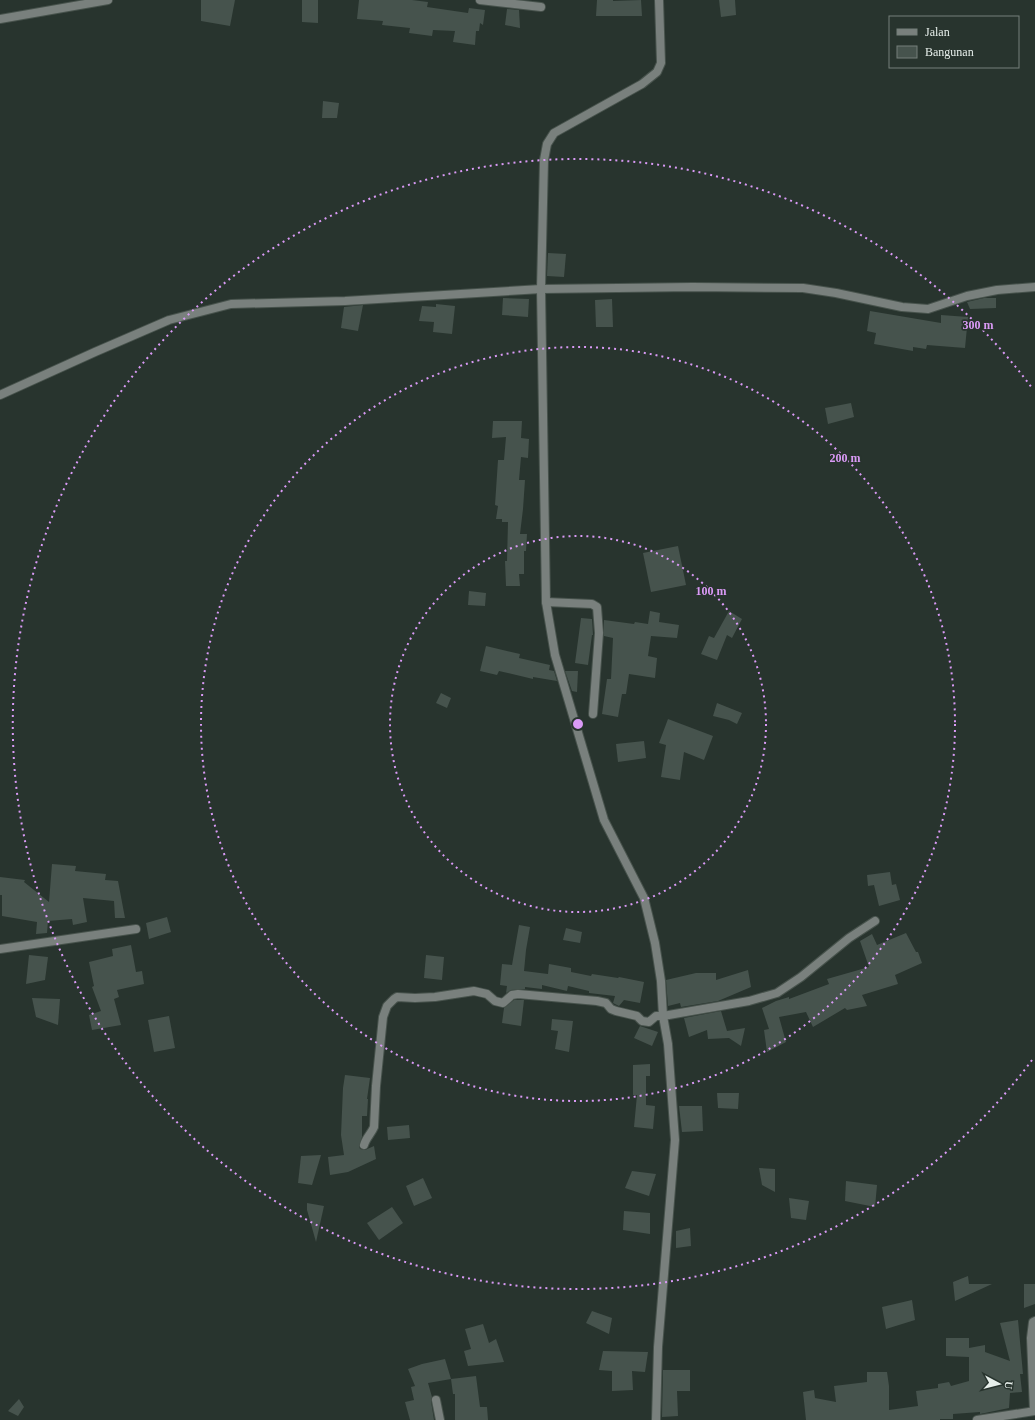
<svg xmlns="http://www.w3.org/2000/svg" width="1035" height="1420" font-family="Georgia,serif">
<style>
.building{fill:#46534d}
.lines{fill:none;stroke-linecap:round;stroke-linejoin:round}
.minor-casing{stroke:#47524c;stroke-width:10}
.minor{stroke:#79807d;stroke-width:8}
.ring{fill:none;stroke:#da9af6;stroke-width:2;stroke-dasharray:2 4}
.centre{fill:#da9af6;stroke:#28342e;stroke-width:2}
.ring-label{font-size:12px;text-anchor:middle;font-weight:bold;fill:#da9af6;stroke:#28342e;stroke-width:3.5;stroke-linejoin:round;paint-order:stroke}
</style>
<rect width="100%" height="100%" fill="#28342e"/>
<g class="building">
<polygon points="201,0 235,0 230,26 201,21"/>
<polygon points="302,0 318,0 318,23 302,22"/>
<polygon points="359,0 412,0 428,2 427,7 468,13 469,8 485,10 483,25 480,23 479,31 476,31 475,45 453,42 455,31 433,30 432,36 409,33 410,28 382,25 383,21 357,19"/>
<polygon points="597,0 613,0 613,1 641,0 642,16 596,16"/>
<polygon points="719,0 735,0 736,15 721,17"/>
<polygon points="507,9 519,10 520,28 505,25"/>
<polygon points="323,101 339,103 337,118 322,118"/>
<polygon points="548,253 566,254 564,277 547,276"/>
<polygon points="503,298 529,299 528,317 502,315"/>
<polygon points="984,298 996,298 996,308 970,309 967,302"/>
<polygon points="612,299 613,327 596,327 595,300"/>
<polygon points="436,304 455,306 452,334 433,332 434,322 419,321 422,306 436,307"/>
<polygon points="363,305 358,331 341,328 344,307"/>
<polygon points="870,311 941,323 941,315 968,317 965,348 927,345 926,349 913,347 913,351 874,344 876,333 867,331"/>
<polygon points="851,403 854,417 828,424 825,408"/>
<polygon points="493,421 522,421 521,438 529,439 528,458 521,457 519,480 525,480 523,509 520,534 527,534 526,551 524,551 524,574 519,574 520,586 506,586 505,561 507,561 508,522 502,522 502,519 496,519 498,506 495,505 498,460 504,460 506,437 492,438"/>
<polygon points="678,546 686,585 651,592 643,553"/>
<polygon points="469,591 486,593 485,606 468,605"/>
<polygon points="650,611 660,613 659,622 679,625 677,638 651,636 648,656 657,658 655,678 629,674 626,694 622,694 618,717 602,714 607,679 611,679 613,638 604,636 604,620 634,624 635,622 648,624"/>
<polygon points="729,611 742,619 732,638 727,635 717,660 701,654 709,636 714,638"/>
<polygon points="581,618 592,619 593,635 592,635 588,665 575,663"/>
<polygon points="486,646 520,654 519,658 550,665 549,670 554,671 557,681 533,677 533,679 499,671 497,675 480,671"/>
<polygon points="565,671 578,671 577,692 572,691"/>
<polygon points="441,693 451,698 447,708 436,703"/>
<polygon points="717,703 742,713 737,724 729,720 713,716"/>
<polygon points="668,719 713,736 704,760 684,752 680,780 661,777 666,745 659,743"/>
<polygon points="644,741 646,758 618,762 616,744"/>
<polygon points="52,864 76,866 75,871 106,874 105,880 118,881 125,918 115,918 114,901 83,898 87,922 73,925 72,919 48,921 47,933 36,934 37,922 2,916 2,895 0,895 0,877 25,880 24,882 49,902"/>
<polygon points="890,872 892,885 896,884 900,900 879,906 874,885 868,886 867,875"/>
<polygon points="167,917 171,932 149,939 146,923"/>
<polygon points="519,925 530,927 526,950 524,971 548,974 549,964 571,968 571,972 591,976 592,974 618,978 619,977 644,982 640,1003 624,1000 619,1006 613,1003 615,996 589,993 589,991 568,986 567,991 542,985 542,989 525,987 525,989 511,990 506,993 507,986 500,985 502,964 512,965"/>
<polygon points="566,928 582,932 580,943 563,940"/>
<polygon points="906,933 916,952 918,952 922,963 895,975 898,984 862,995 867,1006 847,1010 845,1008 813,1027 806,1012 779,1017 786,1042 767,1052 764,1030 769,1029 762,1008 776,1001 789,997 789,999 829,984 827,979 869,967 860,941 872,934 877,945"/>
<polygon points="131,945 136,972 142,971 144,984 117,990 119,997 114,999 121,1025 92,1030 89,1015 101,1011 92,987 94,986 89,962 113,956 112,949"/>
<polygon points="29,955 48,957 45,980 26,984"/>
<polygon points="426,955 444,957 442,980 424,978"/>
<polygon points="748,970 751,987 718,1001 681,1007 680,1003 668,1006 666,980 696,973 716,973 716,980"/>
<polygon points="32,998 60,999 58,1025 36,1017"/>
<polygon points="514,1000 524,1000 521,1026 502,1023 504,1008"/>
<polygon points="721,1011 727,1031 745,1028 741,1046 729,1038 708,1039 707,1030 689,1037 684,1018"/>
<polygon points="169,1016 175,1048 154,1052 148,1020"/>
<polygon points="552,1019 573,1021 569,1052 555,1049 558,1031 551,1030"/>
<polygon points="640,1026 658,1032 652,1046 634,1038"/>
<polygon points="650,1064 650,1076 646,1076 646,1105 655,1106 653,1129 634,1127 637,1095 633,1095 633,1065"/>
<polygon points="345,1075 370,1078 367,1099 368,1099 367,1116 362,1116 362,1137 359,1146 360,1149 365,1150 374,1146 376,1159 348,1172 330,1175 328,1157 344,1155 341,1135 343,1088"/>
<polygon points="717,1093 739,1093 738,1109 718,1108"/>
<polygon points="679,1106 702,1106 703,1131 682,1132"/>
<polygon points="409,1125 410,1138 388,1140 387,1127"/>
<polygon points="321,1155 312,1185 298,1183 301,1156"/>
<polygon points="759,1168 775,1169 775,1192 762,1185"/>
<polygon points="632,1171 656,1174 649,1196 625,1188"/>
<polygon points="423,1178 432,1198 414,1206 406,1186"/>
<polygon points="846,1181 877,1185 875,1207 845,1201"/>
<polygon points="789,1198 809,1201 806,1220 791,1218"/>
<polygon points="307,1203 324,1206 316,1242 307,1210"/>
<polygon points="392,1207 403,1223 379,1240 367,1223"/>
<polygon points="624,1211 650,1213 650,1234 623,1230"/>
<polygon points="690,1228 691,1246 676,1248 676,1231"/>
<polygon points="968,1276 969,1284 992,1284 955,1301 953,1282"/>
<polygon points="1024,1284 1035,1284 1035,1304 1024,1308"/>
<polygon points="912,1300 915,1320 886,1329 882,1307"/>
<polygon points="592,1311 612,1318 609,1334 586,1323"/>
<polygon points="1018,1320 1023,1374 1020,1374 1022,1392 1010,1393 1009,1408 980,1414 980,1412 953,1414 953,1419 940,1419 940,1420 806,1420 803,1392 814,1390 815,1398 836,1402 834,1386 867,1382 867,1372 887,1372 889,1386 889,1410 918,1406 916,1391 938,1388 938,1384 949,1382 951,1386 969,1381 969,1357 946,1356 946,1338 969,1338 969,1348 985,1345 985,1352 1010,1361 1000,1323"/>
<polygon points="483,1324 489,1343 496,1339 504,1362 468,1366 464,1351 471,1349 465,1329"/>
<polygon points="603,1351 648,1352 645,1372 632,1371 633,1390 612,1391 612,1371 599,1370"/>
<polygon points="445,1359 451,1379 428,1383 432,1397 431,1401 434,1420 410,1420 405,1402 414,1400 411,1387 415,1386 408,1369 422,1364"/>
<polygon points="663,1370 690,1370 690,1391 677,1391 678,1416 662,1417"/>
<polygon points="476,1376 480,1407 487,1407 488,1420 455,1420 455,1394 453,1394 451,1379"/>
<polygon points="19,1399 24,1407 18,1416 8,1411"/>
</g>
<g class="lines">
<defs>
<g id="minor">
<polyline points="480,0 541,7"/>
<polyline points="0,19 108,0"/>
<polyline points="0,395 95,352 169,320 231,304 345,301 541,289 693,287 803,288 836,293 902,307 928,309 967,296 997,290 1035,287"/>
<polyline points="546,602 592,604 597,607 599,633 593,714"/>
<polyline points="0,949 136,929"/>
<path d="M 364,1145 C 366,1138 371,1134 374,1127 L 376,1086 L 383,1017 L 387,1006 L 394,999 L 397,997 L 415,998 L 435,997 L 474,991 L 487,994 L 495,1001 L 503,1003 L 512,995 L 518,994 L 597,1001 L 606,1003 L 611,1009 L 616,1011 L 637,1016 L 642,1021 L 649,1022 L 656,1016 L 663,1016 L 749,1001 L 777,993 L 801,977 L 849,938 L 875,921"/>
<polyline points="436,1400 440,1420"/>
<polyline points="1034,1411 1031,1338 1033,1322 1035,1321"/>
<polyline points="656,1420 658,1347 675,1140 668,1044 663,1016 661,981 655,943 644,898 604,820 555,655 546,602 541,289 544,160 547,144 554,133 642,84 657,72 661,63 659,0"/>
<polyline points="977,1420 1035,1411"/>
</g>
</defs>
<use href="#minor" class="minor-casing"/>
<use href="#minor" class="minor"/>
</g>
<g class="ring">
<circle cx="578" cy="724" r="188"/>
<circle cx="578" cy="724" r="377"/>
<path d="M1032 1060A565 565 0 1 1 1032 388"/>
</g>
<circle cx="578" cy="724" r="6" class="centre"/>
<g class="ring-label">
<text x="978" y="329">300 m</text>
<text x="845" y="462">200 m</text>
<text x="711" y="595">100 m</text>
</g>
<rect x="889" y="16" width="130" height="52" fill="#28342e" stroke="#747f7a"/>
<rect x="897" y="29" width="20" height="6" fill="#79807d" stroke="#747f7a"/>
<text x="925" y="36" font-size="12" fill="#e7efeb">Jalan</text>
<rect x="897" y="46" width="20" height="12" fill="#46534d" stroke="#747f7a"/>
<text x="925" y="56" font-size="12" fill="#e7efeb">Bangunan</text>
<g transform="translate(999 1384) rotate(97)" stroke="#28342e" stroke-width="3" paint-order="stroke">
<path d="M0-3L7 15L0 10L-7 15Z" fill="#e7efeb"/>
<text y="-6" font-size="11" font-weight="bold" text-anchor="middle" fill="#e7efeb">U</text>
</g>
</svg>
